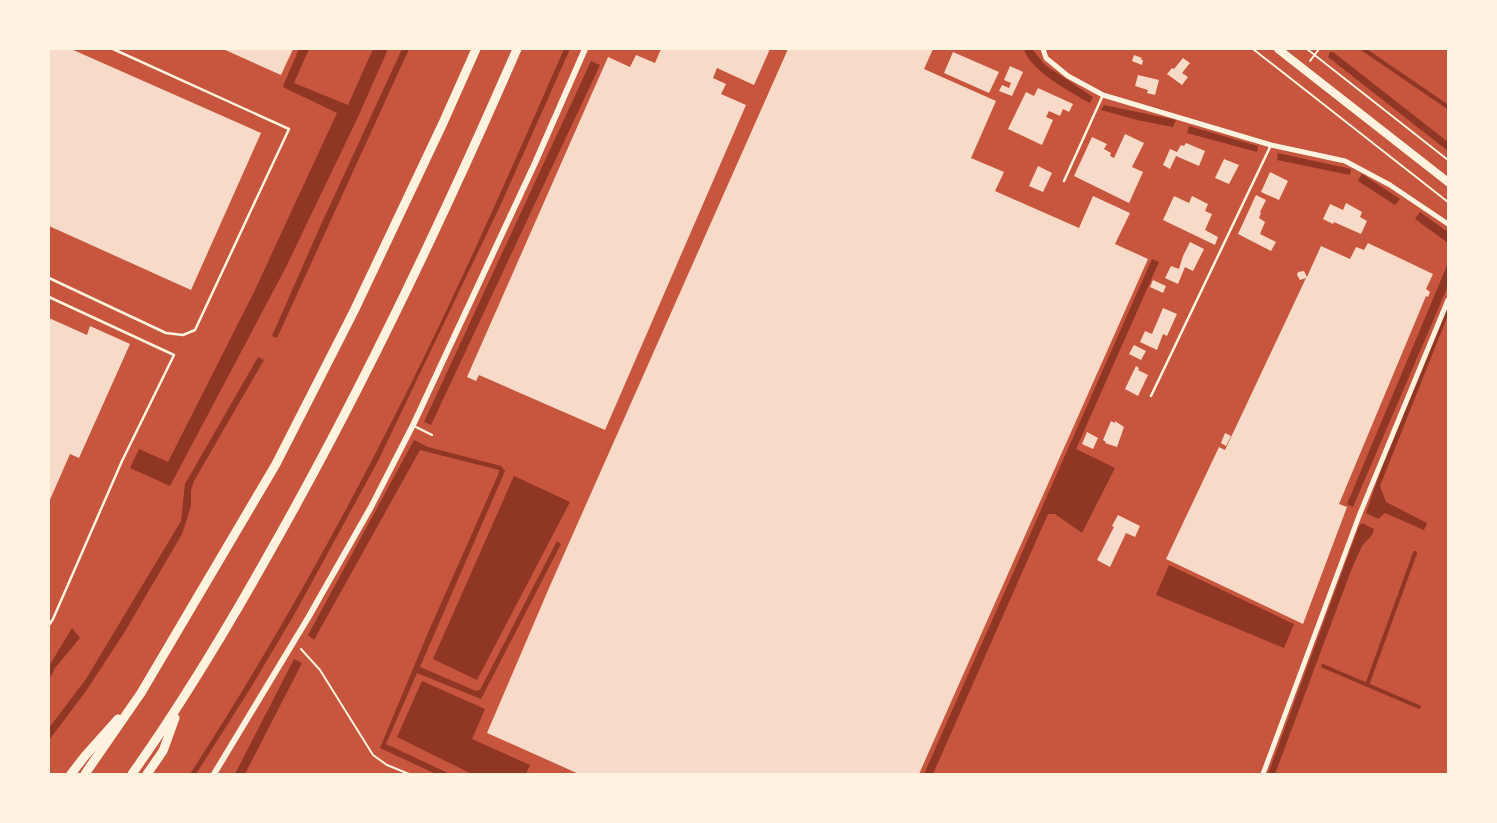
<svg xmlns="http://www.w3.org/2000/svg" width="1497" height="823" font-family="'Alegreya Sans',sans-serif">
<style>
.water{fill:#8f3625}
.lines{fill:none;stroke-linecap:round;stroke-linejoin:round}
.stream{stroke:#8f3625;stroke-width:4}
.building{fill:#f7dbc8}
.path{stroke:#fff3e0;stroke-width:2}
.service{stroke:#fff3e0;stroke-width:2.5}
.minor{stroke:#fff3e0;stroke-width:5}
.tertiary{stroke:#fff3e0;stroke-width:6}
.primary{stroke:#fff3e0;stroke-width:8}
.motorway{stroke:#fff3e0;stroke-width:9}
</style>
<rect width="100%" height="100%" fill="#c8553d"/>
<g class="water">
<polygon points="299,49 309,49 294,83 348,105 373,49 388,49 358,117 286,267 170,486 130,468 139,449 168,462 254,292 337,113 285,88 283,86"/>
<polygon points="402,49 409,49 277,338 272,336 319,229"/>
<path d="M 564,49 L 570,49 L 501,204 L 378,461 L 294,615 L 250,689 L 196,774 L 190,774 C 256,672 317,566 373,458 C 443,325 504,186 564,49 Z"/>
<path d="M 1024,49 L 1032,49 L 1045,65 L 1093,97 L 1090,103 C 1072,93 1029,70 1024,49 Z"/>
<polygon points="1330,52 1333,52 1448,142 1448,151 1328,57"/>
<polygon points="591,61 600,65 431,425 424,422"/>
<polygon points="1104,105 1176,120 1173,127 1137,120 1101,110"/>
<polygon points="1189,126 1258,146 1257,152 1187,133"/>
<polygon points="1278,153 1351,169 1350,175 1277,160"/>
<polygon points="1362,174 1400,199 1395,205 1358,181"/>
<polygon points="1420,212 1448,232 1448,243 1415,219"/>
<polygon points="1152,259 1159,262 1076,449 1115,468 1082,533 1055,514 1048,514 933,774 924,774"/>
<polygon points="1448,263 1448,286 1353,507 1347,504"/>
<polygon points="1448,308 1448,315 1380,486 1386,502 1427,523 1424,530 1385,513 1378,519 1366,513 1382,467"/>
<polygon points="258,357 264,360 194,481 191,490 191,506 182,534 124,633 86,691 49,740 49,728 86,679 181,521 185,484"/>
<polygon points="414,440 428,447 501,466 505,471 420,667 476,691 480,690 557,541 561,544 481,699 417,673 386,744 450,774 436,774 380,748 427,635 498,475 499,470 420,450 314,640 308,635"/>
<polygon points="514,476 570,502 477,680 433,659"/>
<polygon points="1362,523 1374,529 1372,535 1362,546 1352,568 1275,774 1268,774 1359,526"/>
<polygon points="1169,565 1294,624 1284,648 1156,595"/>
<polygon points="72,628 80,638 55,668 49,680 49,666"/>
<polygon points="294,659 302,663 245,774 235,774"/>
<polygon points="422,681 485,709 472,739 530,765 526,774 472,774 397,737"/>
</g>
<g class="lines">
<g class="stream">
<polyline points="1363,49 1448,107"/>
<polyline points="1323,666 1419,707"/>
<polyline points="1367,685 1415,553"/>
</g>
</g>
<g class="building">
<polygon points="49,49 71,49 261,133 191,290 49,226"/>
<polygon points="223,49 293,49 281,75"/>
<polygon points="661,49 770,49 754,85 717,68 713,78 726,84 721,94 746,105 605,430 479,375 476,381 467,377 608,57 630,67 636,55 655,63"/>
<polygon points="788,49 933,49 924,69 996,101 971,158 1004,172 995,191 1079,228 1093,196 1130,213 1115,244 1148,259 919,774 579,774 487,733 549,588"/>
<polygon points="953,52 999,72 989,93 944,73"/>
<polygon points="1134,55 1142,58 1141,60 1143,60 1142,65 1132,61"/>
<polygon points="1183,58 1190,63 1182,73 1188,77 1182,85 1167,74 1172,68 1174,69"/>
<polygon points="1010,66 1023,72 1012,96 999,91 1002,85 1009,88 1011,83 1004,80"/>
<polygon points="1138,75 1159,80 1155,95 1147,93 1148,90 1135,86"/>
<polygon points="1038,88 1073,104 1069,112 1063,109 1060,116 1049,111 1046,117 1053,120 1042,145 1008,129 1026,92 1034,96"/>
<polygon points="1125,134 1144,143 1132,167 1143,172 1129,203 1074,176 1092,137 1107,144 1104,149 1111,153 1110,156 1114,158"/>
<polygon points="1186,143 1205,151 1199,166 1176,156 1170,169 1163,165 1170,149 1177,152 1181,145 1184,146"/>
<polygon points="1224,159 1239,165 1229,184 1215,178"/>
<polygon points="1038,166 1052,173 1043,192 1029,186"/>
<polygon points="1270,172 1288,181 1279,200 1261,192"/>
<polygon points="1256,195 1266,200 1260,212 1261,213 1259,218 1265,222 1260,234 1276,242 1271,251 1238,234"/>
<polygon points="1174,196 1189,203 1192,196 1208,204 1205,211 1212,214 1205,230 1218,237 1215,245 1163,220"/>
<polygon points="1346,203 1362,212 1360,217 1367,221 1361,234 1334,222 1333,224 1323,219 1330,204 1343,210"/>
<polygon points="1190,242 1204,249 1193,271 1185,267 1178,284 1165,278 1171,266 1179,269 1183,256"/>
<polygon points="1368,243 1433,274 1426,289 1430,292 1428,297 1426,296 1339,504 1347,507 1303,624 1166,559 1219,447 1225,450 1306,278 1300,280 1297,275 1298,272 1304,271 1307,277 1321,246 1350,259 1356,247 1364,250"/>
<polygon points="1153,280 1166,286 1163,293 1150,287"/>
<polygon points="1163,308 1177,314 1167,336 1163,334 1157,350 1140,342 1145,331 1152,334"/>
<polygon points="49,318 87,335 90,326 130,344 79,458 70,454 49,502"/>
<polygon points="1134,345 1146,351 1141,360 1129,354"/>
<polygon points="1136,366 1139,368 1138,370 1148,375 1138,396 1125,389"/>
<polygon points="1111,421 1115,423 1115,421 1124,427 1117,447 1105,443 1106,442 1103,440"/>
<polygon points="1087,432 1098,438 1093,449 1082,444"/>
<polygon points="1225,433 1231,436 1226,446 1221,443"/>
<polygon points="1118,515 1140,526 1135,537 1126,533 1110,567 1097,560 1114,527 1112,526"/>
</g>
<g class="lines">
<g class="path">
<polyline points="1253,49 1448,202"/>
<polyline points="1307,49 1448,160"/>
<polyline points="1310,61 1319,49"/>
<polyline points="301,649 320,670 373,755 387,765 409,774"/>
</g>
<g class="service">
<polyline points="1064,181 1103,95"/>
<polyline points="49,278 166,333 183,335 195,330 289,129 113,49"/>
<polyline points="49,297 174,355 122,461 53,619 49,625"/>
<polyline points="1151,396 1271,145"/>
<polyline points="414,426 432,435"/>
</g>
<g class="minor">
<polyline points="1043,49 1046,58 1068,76 1103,95 1271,145 1345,161 1390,185 1448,224"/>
<polyline points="1263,774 1359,516 1448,300"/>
</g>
<polyline class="tertiary" points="214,774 308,618 371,507 414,423 535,163 585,49"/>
<polyline class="primary" points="1278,49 1448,182"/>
<g class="motorway">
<polyline points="71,774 85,756 118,719"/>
<polyline points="85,774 141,693 276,464 354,311 443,123 476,49"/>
<path d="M 132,774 C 183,702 228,627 271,550 C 363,388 443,219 517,49"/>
<polyline points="147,774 163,751 175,718"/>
</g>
</g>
<rect width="1497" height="823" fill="none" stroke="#fff3e0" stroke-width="100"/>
</svg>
